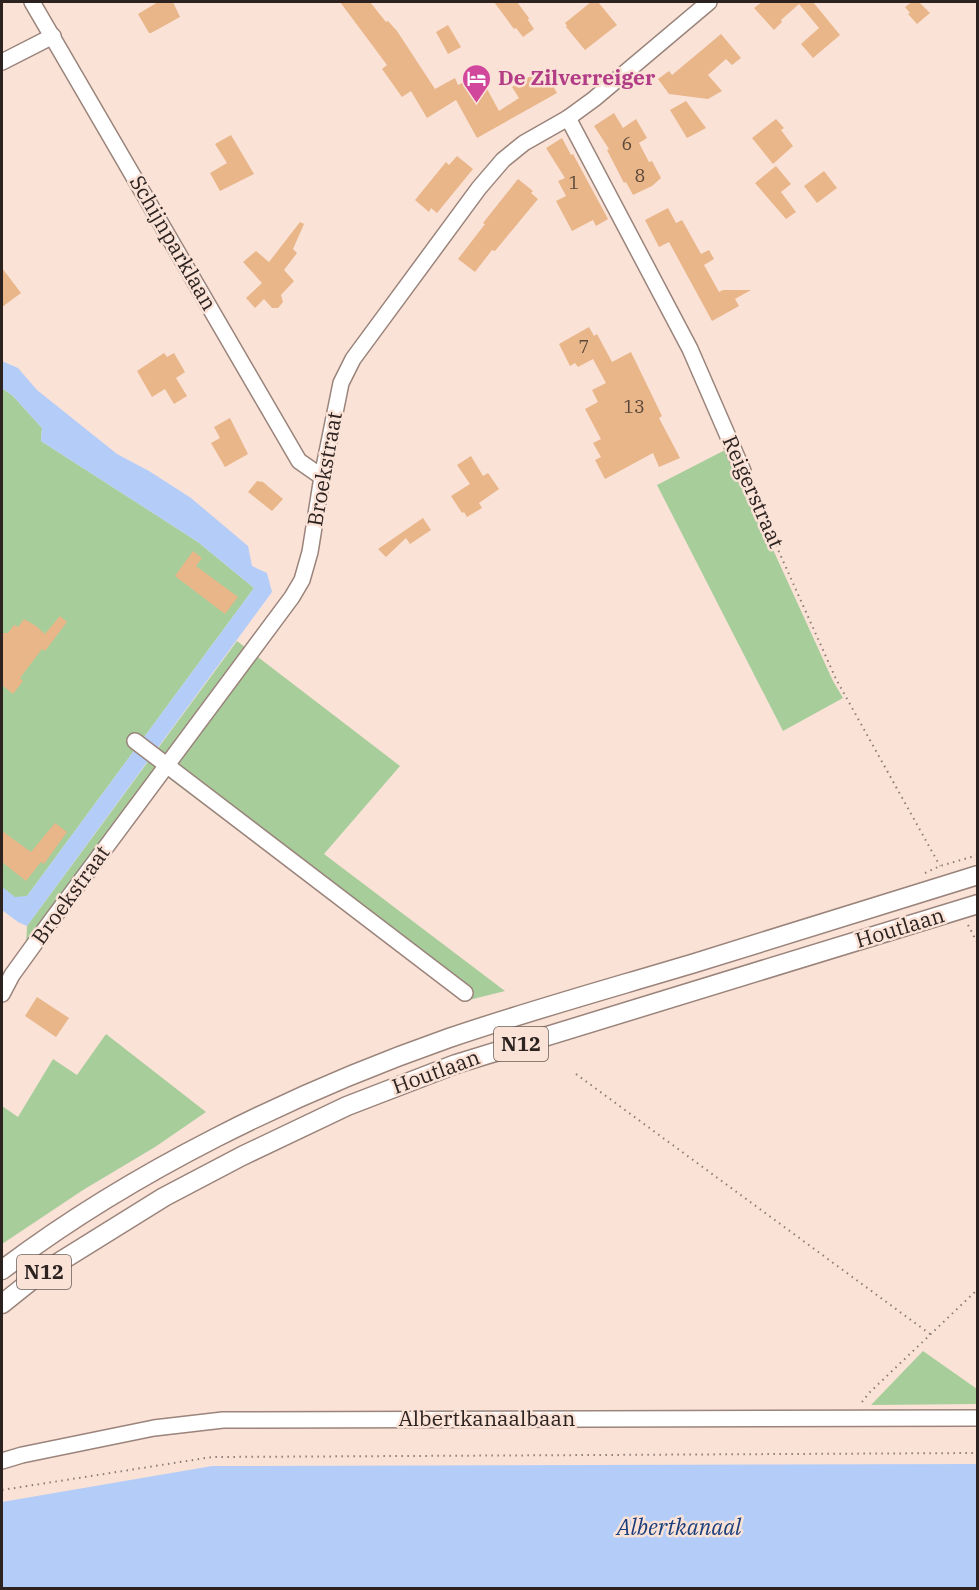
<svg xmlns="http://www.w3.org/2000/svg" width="979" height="1590" font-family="'IBM Plex Serif',serif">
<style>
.green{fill:#a7cd9b}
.water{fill:#b3cdf8}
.building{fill:#e9b689}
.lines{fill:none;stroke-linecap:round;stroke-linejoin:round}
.minor-casing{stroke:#9a847b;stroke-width:18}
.major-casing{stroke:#9a847b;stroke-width:21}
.path{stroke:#8c7c76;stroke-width:2;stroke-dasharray:1.5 4.5;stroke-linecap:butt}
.minor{stroke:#fff;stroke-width:15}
.major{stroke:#fff;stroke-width:18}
.labels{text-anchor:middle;stroke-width:5;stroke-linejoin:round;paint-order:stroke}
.number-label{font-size:18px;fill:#5b483a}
.shield{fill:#fae2d7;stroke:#6a5c57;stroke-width:1.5}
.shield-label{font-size:20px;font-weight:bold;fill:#2c2320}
.hotel-label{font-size:21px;font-weight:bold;fill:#b23c85;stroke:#fae2d7;text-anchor:start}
.street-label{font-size:21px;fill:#2c2320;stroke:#fae2d7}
.water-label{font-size:22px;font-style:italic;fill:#1b3f7d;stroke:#fae2d7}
</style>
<rect width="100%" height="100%" fill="#fae2d7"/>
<g class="green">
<polygon points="2,388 13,396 42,428 41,441 198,542 254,588 27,896 15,898 2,887"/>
<polygon points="727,449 833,681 843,698 783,731 657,485"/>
<polygon points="237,641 400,766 324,854 505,991 465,1001 167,777 25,969 27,926"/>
<polygon points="106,1034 206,1112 155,1147 83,1190 2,1244 2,1106 18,1117 53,1059 77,1075"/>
<polygon points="923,1351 977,1389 977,1404 871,1405"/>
</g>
<g class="water">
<polygon points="2,361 18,368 37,390 117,454 149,471 191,498 248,546 252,566 267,573 272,592 27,926 18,922 2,910 2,887 15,897 27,896 254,588 198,542 41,441 42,428 13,396 2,388"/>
<polygon points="977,1464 977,1588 2,1588 2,1502 212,1466"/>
</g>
<g class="building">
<polygon points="158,2 173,2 180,17 151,33 149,33 138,14"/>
<polygon points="340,2 370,2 386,22 388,21 397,31 435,89 455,78 458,85 479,74 499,111 519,98 512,87 543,69 557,93 477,138 456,100 427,118 411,91 402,97 382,69 387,65"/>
<polygon points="494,2 517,2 529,18 528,20 534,29 523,37 516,28 514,29"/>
<polygon points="591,2 598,2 617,25 585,50 566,27 567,26 565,23"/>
<polygon points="762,2 813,2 840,35 813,58 801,44 819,28 799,4 781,20 782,22 774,30 754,8"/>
<polygon points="912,2 919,2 930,13 917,24 908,14 910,13 905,7"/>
<polygon points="448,25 461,47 448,54 436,32"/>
<polygon points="721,34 741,58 732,65 726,59 708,75 722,91 708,99 669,94 658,79 669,71 672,75"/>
<polygon points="686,101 706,128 687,138 670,110"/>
<polygon points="614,113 623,128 636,119 647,138 639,143 649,162 652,161 661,178 652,186 633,195 626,182 624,183 607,150 609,149 594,126"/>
<polygon points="776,119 784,128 781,130 793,146 773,164 752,138"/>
<polygon points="231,135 254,174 220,191 210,173 227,163 215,144"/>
<polygon points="562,138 571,155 573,154 608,219 596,226 593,220 572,231 556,201 566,196 558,181 565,178 546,148"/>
<polygon points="457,156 473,169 437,213 431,208 429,212 415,200 446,162 449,165"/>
<polygon points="776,166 791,184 781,192 796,212 786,219 755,183"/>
<polygon points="824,171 837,188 817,203 804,186"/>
<polygon points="518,179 533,191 531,193 538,199 495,251 492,250 475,272 458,259 485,224 483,223"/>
<polygon points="668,208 676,223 682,220 701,254 709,250 714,259 704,265 719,292 723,290 751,290 735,299 739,306 712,321 669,242 659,247 645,220"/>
<polygon points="300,222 304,224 293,249 297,253 284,270 294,281 281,295 283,302 278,308 272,308 264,299 255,308 246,298 262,283 243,262 256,251 269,262"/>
<polygon points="2,268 21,293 2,307"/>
<polygon points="589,327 594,336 597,334 612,362 631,352 662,416 659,418 680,458 659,467 653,453 605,479 595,460 601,457 593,443 601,439 585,409 598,402 592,390 606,383 593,359 578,367 575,363 570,366 559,344"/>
<polygon points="164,353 167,357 174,353 185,372 176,378 187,396 174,404 165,389 152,397 137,371"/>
<polygon points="230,418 248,454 225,467 211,443 220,438 214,427"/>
<polygon points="471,456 483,476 488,473 499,489 479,503 482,508 467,517 464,512 462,513 451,496 470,484 457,465"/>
<polygon points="257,481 263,482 283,499 272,511 248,492"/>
<polygon points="423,518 431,530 410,544 406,538 386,557 378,549"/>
<polygon points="193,551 202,558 196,566 238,597 225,614 175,576"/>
<polygon points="60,616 67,622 45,651 42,649 20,678 23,681 13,694 2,685 2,633 8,633 14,625 18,627 24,619 36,626 45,634"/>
<polygon points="55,823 67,832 44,864 41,862 26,881 2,862 2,831 31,852"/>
<polygon points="37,997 69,1018 56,1037 25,1016"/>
</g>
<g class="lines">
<defs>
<g id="minor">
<polyline points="32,2 299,461 322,477"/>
<polyline points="2,62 53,36"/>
<polyline points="568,118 690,349 743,471"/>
<polyline points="135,741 465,993"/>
<polyline points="2,994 12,975 51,921 292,597 302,580 310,552 322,477 341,383 353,359 479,188 503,160 524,143 568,118 594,99 709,2"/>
<polyline points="2,1461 22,1455 154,1428 223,1420 978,1418"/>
</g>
<g id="major">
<path d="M 2,1270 C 131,1172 295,1092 449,1038 C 531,1010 615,987 698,962 C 791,934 884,904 978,875"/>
<polyline points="2,1304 37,1276 164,1197 242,1156 347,1106 456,1064 978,904"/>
</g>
</defs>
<use href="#minor" class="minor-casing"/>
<use href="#major" class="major-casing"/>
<g class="path">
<polyline points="749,485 836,679 940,866"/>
<polyline points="925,873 940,866 978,855"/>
<polyline points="968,925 978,944"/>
<polyline points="576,1074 930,1334"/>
<polyline points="862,1402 869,1393 978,1289"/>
<polyline points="2,1490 212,1457 978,1453"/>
</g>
<use href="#minor" class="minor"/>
<use href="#major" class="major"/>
</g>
<defs>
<symbol id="hotel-pin" viewBox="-11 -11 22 30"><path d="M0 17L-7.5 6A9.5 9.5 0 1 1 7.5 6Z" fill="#d1479c" stroke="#fae2d7"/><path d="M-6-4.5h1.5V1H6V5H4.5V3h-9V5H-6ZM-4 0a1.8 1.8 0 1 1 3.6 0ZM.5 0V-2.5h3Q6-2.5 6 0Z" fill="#fff"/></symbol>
</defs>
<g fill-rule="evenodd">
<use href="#hotel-pin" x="460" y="62" width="33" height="45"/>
</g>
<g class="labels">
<g class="number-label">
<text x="627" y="150">6</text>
<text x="640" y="182">8</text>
<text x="574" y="189">1</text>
<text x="584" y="353">7</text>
<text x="634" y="413">13</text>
</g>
<g class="shield">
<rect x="494" y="1027" width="54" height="34" rx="4.5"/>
<rect x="17" y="1255" width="54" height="34" rx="4.5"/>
</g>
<g class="shield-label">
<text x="521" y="1051">N12</text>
<text x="44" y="1279">N12</text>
</g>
<g class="hotel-label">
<text x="498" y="85">De Zilverreiger</text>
</g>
<g class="street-label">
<text transform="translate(173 243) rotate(60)" y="7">Schijnparklaan</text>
<text transform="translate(325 469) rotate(-80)" y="7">Broekstraat</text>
<text transform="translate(753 492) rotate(66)" y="7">Reigerstraat</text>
<text transform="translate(71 895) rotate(-54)" y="7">Broekstraat</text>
<text transform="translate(900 928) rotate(-17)" y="7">Houtlaan</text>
<text transform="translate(436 1072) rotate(-20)" y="7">Houtlaan</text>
<text x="487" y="1426">Albertkanaalbaan</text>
</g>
<g class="water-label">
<text x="679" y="1535">Albertkanaal</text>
</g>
</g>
<rect width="979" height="1590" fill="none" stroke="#2c2320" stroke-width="6"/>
</svg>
